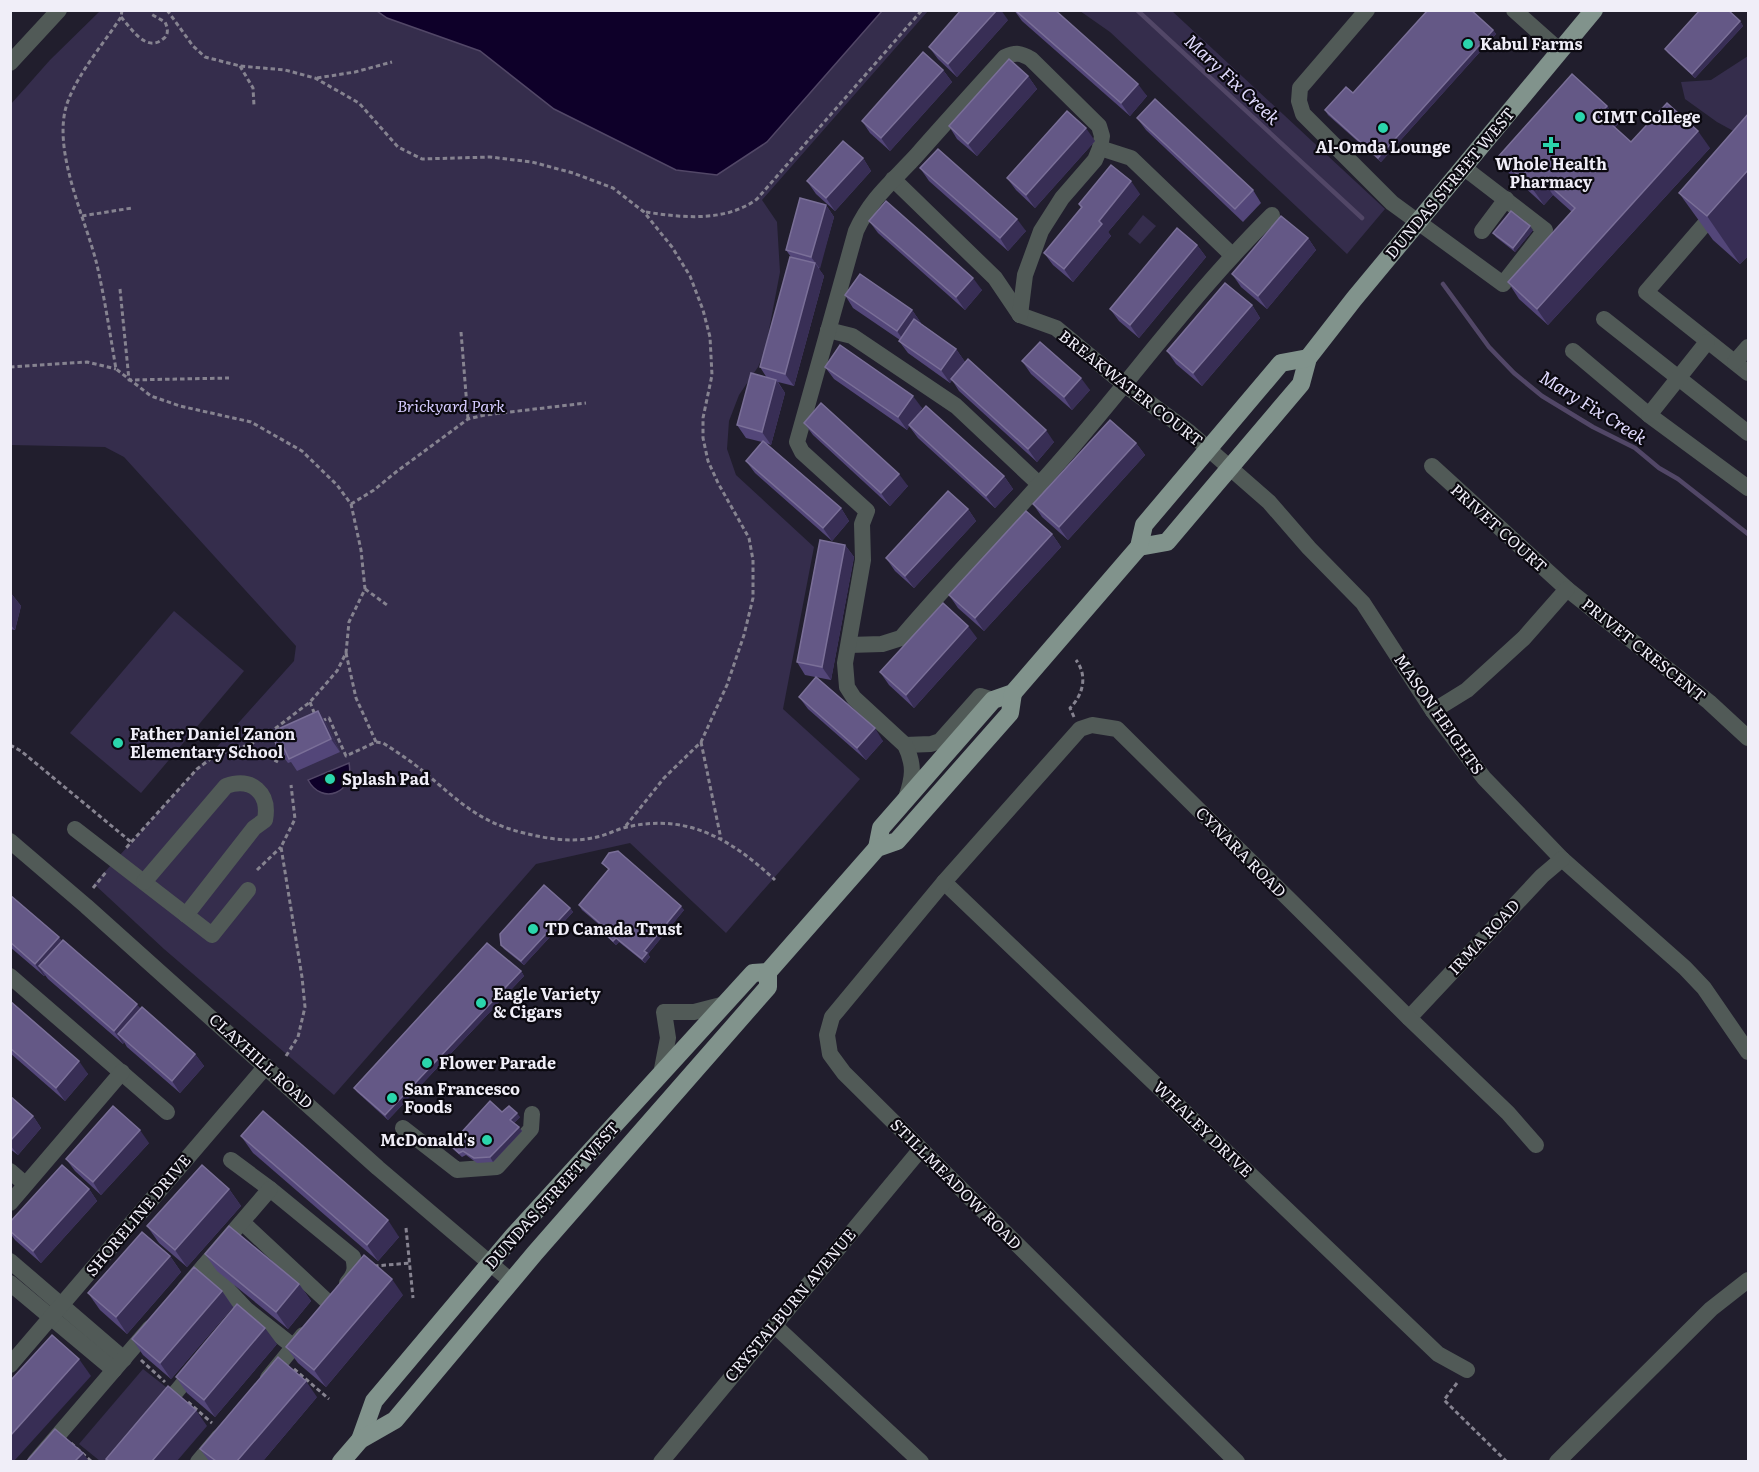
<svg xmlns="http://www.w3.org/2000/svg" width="1759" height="1472" font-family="Literata,serif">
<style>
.green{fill:#352d4c}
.water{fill:#0e0029;stroke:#524767;stroke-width:1.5}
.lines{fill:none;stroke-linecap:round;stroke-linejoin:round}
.stream{stroke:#524767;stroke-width:4.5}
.path{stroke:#868390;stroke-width:3;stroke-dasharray:4.5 3;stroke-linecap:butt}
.minor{stroke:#515a57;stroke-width:16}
.major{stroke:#81938c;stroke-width:18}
.wall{fill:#534679}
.shaded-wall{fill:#382e55}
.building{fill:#645886;stroke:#7a6f98;stroke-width:1.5}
.poi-dot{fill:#2bd5ac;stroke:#0b0910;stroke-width:2}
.labels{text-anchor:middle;stroke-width:4.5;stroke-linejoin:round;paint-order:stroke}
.poi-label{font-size:16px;font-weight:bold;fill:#f0eef8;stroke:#0b0910;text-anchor:start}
.street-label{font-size:16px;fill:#f0eef8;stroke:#0b0910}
.park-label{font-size:16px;font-style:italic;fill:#d5cbff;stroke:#0b0910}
.water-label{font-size:18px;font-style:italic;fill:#e0dafd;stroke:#0b0910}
</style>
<rect width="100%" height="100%" fill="#211e2d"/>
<g class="green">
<polygon points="100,11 928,11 762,200 777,222 780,272 765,351 758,367 739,395 729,421 727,449 736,475 814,547 783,709 860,779 726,933 630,843 536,864 334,1095 164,949 94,884 294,661 296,646 124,457 105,447 11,445 11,104 50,60"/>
<polygon points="1080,11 1172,11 1385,209 1347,254 1110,32"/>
<polygon points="1748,56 1748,139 1717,122 1685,99 1681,82 1711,80"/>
<polygon points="1143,215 1156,226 1140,244 1128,234"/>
<polygon points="174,611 244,671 141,793 70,733"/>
<polygon points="143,1369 171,1391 112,1461 100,1461 79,1444"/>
</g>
<g class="water">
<polygon points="377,11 882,11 767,142 717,175 676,170 554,109 480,51 387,18"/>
<path d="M 349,763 C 355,793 322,806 308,780 Z"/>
</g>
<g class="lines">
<g class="stream">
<polyline points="1137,10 1362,218"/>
<polyline points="1443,284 1489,347 1514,373 1542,396 1593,427 1635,448 1659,468 1678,479 1748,534"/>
</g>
<g class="path">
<path d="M 122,10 L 121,17 C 104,43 79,72 68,101 C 50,148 86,219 97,265 C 105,300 110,334 116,369 L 151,396 L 180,406 L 251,422 L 302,451 L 337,485 L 351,504 L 361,550 L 365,589 L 349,622 L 346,653 L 337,671 L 310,702 L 268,734 L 248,746 L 239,747 L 213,757 L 197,769 L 126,848"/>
<polyline points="167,10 193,46 205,57 240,66 285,70 315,78 359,103 398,147 422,159 490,157 532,162 573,173 613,188 644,212 672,247 690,276 703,310 710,337 712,375 703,418 703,438 708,461 718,483 749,538 753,560 753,598 744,635 727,685 701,742 664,778 625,827"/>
<path d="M 121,17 C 131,28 146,53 163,39 C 169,35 168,28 165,22 L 151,14"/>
<polyline points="240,66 253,88 254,106"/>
<polyline points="317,78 355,72 392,62"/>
<path d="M 646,212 C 683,218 726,222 757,199 L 922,10"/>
<polyline points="82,216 132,208"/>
<polyline points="120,289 129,380 229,378"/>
<polyline points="461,332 468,419"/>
<polyline points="10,367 87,362 116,369"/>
<polyline points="351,504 374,490 396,472 468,419 485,415 586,403"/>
<polyline points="365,589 387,605"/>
<polyline points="346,653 356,698 376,742"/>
<polyline points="310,702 315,715"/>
<path d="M 1074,717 L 1070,708 C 1083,695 1088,676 1076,660"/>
<path d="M 322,721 L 329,718 L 346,756 L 376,742 L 383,743 C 397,752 411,761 424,772 C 459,801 478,822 524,833 C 548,839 573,843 597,837 C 607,835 617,829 627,827 C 688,813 732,840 775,880"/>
<polyline points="701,742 721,839"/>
<polyline points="10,745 21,751 131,842"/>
<polyline points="248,746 278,762"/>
<polyline points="257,870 281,847"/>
<polyline points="93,888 106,872"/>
<polyline points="286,1056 298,1037 305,1007 302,977 281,847 295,819 291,785"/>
<polyline points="406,1228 413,1298"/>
<polyline points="374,1266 411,1263"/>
<polyline points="141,1360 165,1382"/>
<polyline points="294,1369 329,1399"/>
<polyline points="1457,1383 1444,1400 1507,1462"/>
<polyline points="188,1402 212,1423"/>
<polyline points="71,1443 92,1462"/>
</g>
<g class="minor">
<polyline points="1367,10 1300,88 1299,101 1303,114 1392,203 1503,284 1545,230 1463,167"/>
<polyline points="1514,10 1560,51"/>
<polyline points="10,63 59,10"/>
<polyline points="1100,148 1131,158 1232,255"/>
<polyline points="893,179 995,278 1020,315"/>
<polyline points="1717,210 1646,292 1748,373"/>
<polyline points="1482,231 1506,199"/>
<polyline points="1020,315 1056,328 1125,385 1189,432 1269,502 1309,548 1363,603 1433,711 1484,778 1562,859 1685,968 1704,988 1748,1052"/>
<polyline points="1604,319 1748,433"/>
<polyline points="828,330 852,336 956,406 1040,485"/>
<polyline points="1573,351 1649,415 1748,488"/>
<polyline points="1735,362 1748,347"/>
<polyline points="1649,415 1707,342"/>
<polyline points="1432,466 1567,589 1709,702 1748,738"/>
<path d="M 849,645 L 882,644 L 901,638 C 957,572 1018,511 1074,445 C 1140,368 1200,286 1272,215"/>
<polyline points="1433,711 1467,690 1524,638 1567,589"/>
<polyline points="905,745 931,744 940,741 980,696 993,700"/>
<path d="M 906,798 C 913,778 915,765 905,745 L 854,698 L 847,687 L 845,663 L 863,560 L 862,524 L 867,511 L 802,452 L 797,442 L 856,231 C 871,198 892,182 916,156 C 945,123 975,90 1005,57 C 1016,52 1021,53 1031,59 L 1099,126 L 1102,136 L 1100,148 L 1095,160 L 1062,198 L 1041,231 L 1025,275 L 1020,315"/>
<polyline points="75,829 212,935 248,890"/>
<polyline points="10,841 86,906 378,1168 511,1281"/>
<path d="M 144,882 L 226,786 C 252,777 270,793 265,820 L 254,828 L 186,915"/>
<polyline points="944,882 1438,1354 1467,1370"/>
<polyline points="10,976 167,1112"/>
<polyline points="1409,1018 1542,876 1562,859"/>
<polyline points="661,1074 668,1038 664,1012 694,1012 725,1004"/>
<polyline points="403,1128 457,1170 497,1167 531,1129 532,1114"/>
<path d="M 231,1160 L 270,1189 L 353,1257 C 356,1269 355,1274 347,1283"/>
<polyline points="10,1171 25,1184"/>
<polyline points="10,1203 122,1072"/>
<polyline points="242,1222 330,1304"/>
<polyline points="10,1261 124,1359"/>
<polyline points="204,1266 224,1283 229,1291 246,1309 294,1347"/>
<polyline points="10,1283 114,1370"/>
<polyline points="185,1288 270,1189"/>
<polyline points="774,1325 921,1462"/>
<polyline points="10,1365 266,1066"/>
<polyline points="268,1378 303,1335"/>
<polyline points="161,1410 196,1368"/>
<polyline points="35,1462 150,1328"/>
<polyline points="198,1462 219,1437"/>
<polyline points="661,1462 920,1150"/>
<polyline points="1237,1462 844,1073 830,1054 827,1035 832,1017 944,882 1080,729 1092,725 1117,729 1409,1018 1508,1113 1536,1145"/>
<polyline points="1557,1462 1711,1309 1748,1280"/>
</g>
<g class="major">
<polyline points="1139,547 1167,542 1205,497 1301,384 1308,358 1354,299 1594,10"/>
<polyline points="877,848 881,828 993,700 1013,693 1139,547 1144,525 1281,363 1308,358"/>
<polyline points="360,1440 374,1401 513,1236 753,973 768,972"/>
<polyline points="341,1462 360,1440 395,1420 535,1253 768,987 768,972 877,848 897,841 1010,713 1013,693"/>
</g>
</g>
<g class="wall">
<polygon points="1014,10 1055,10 1147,96 1130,116 1022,21"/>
<polygon points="1424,10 1471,10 1493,30 1496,34 1381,162 1328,115 1325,110 1353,93 1426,12"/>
<polygon points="1008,20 957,77 938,59 929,47"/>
<polygon points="1740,21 1743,26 1695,78 1668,53 1665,49"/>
<polygon points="943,70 952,82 890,151 870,133 862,121"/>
<polygon points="1028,76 1037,89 977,156 957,139 949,126"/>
<polygon points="1607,106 1619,123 1614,128 1631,142 1710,148 1548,325 1519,299 1508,282 1572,212 1553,195 1544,205 1509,173 1498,157"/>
<polygon points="1749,113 1749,255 1740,264 1713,240 1679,193"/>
<polygon points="1137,118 1253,190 1261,203 1243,222 1146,130"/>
<polygon points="1095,141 1035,208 1016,190 1007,178"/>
<polygon points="863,158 871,171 835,211 816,194 807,181"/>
<polygon points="920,168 1026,231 1008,251 929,181"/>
<polygon points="1140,194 1108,232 1111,236 1073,282 1053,265 1044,253 1081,208 1079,204"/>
<polygon points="826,205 834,217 819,269 824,276 794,386 778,382 785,393 771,445 766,443 841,508 849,521 832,541 755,473 746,461 762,442 746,438 737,425 767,378 760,367 791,257 786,250"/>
<polygon points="869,221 982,290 965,310 878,233"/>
<polygon points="1533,230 1515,252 1496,237 1493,233"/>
<polygon points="1308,238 1316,250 1267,309 1241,287 1232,274"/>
<polygon points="1197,245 1206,257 1139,338 1119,321 1110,309"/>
<polygon points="845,295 912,310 921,323 920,323 956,349 965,362 961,368 1054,442 1037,462 959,391 952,380 950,383 908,353 899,341 900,340 853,308"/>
<polygon points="1252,305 1260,318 1202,386 1176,364 1167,351"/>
<polygon points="1022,361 1090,390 1072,410 1031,374"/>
<polygon points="825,367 922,408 915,419 1004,476 1013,489 995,508 918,438 909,426 907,430 834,379"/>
<polygon points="804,423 908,486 890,506 813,435"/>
<polygon points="1136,443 1145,455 1068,540 1042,517 1033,504"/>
<polygon points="968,509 976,521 914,588 895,571 886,558"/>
<polygon points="1052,534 1061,547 984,631 958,608 949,595"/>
<polygon points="845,545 854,557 831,680 805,675 797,662"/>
<polygon points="10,592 21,606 15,630 10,629"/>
<polygon points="977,638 914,708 889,685 880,672"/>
<polygon points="799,697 883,741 866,760 808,709"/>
<polygon points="318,711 326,723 340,752 297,771 291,762 288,763 279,751 278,735"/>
<polygon points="602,863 684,910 648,954 650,957 645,963 619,942 616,945 603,933 600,929 602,927 582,910 579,905 609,870"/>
<polygon points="10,895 62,941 141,1009 195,1054 204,1066 180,1093 127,1047 124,1042 123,1044 48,979 45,975 44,976 10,947"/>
<polygon points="570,908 573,912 524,965 504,949 501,945"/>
<polygon points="521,971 524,976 388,1120 357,1092 354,1088"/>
<polygon points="10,1001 88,1074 65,1101 10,1053"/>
<polygon points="10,1096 33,1116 41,1128 18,1155 10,1149"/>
<polygon points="502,1112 520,1117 514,1123 522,1131 493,1162 477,1163 466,1155 462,1157 453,1149 450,1145"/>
<polygon points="241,1136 399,1237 378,1261 253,1153"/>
<polygon points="149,1143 101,1195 75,1171 66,1159"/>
<polygon points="89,1189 97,1201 41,1263 15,1240 10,1233 10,1222"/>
<polygon points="229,1189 241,1206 187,1267 159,1243 147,1226"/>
<polygon points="205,1254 299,1284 311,1301 288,1329 217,1271"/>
<polygon points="170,1256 181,1272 127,1334 100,1310 88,1293"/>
<polygon points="222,1291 233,1307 171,1379 143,1355 132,1339"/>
<polygon points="403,1295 326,1387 298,1363 286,1347"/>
<polygon points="277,1344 215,1417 187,1393 176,1377"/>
<polygon points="317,1397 263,1461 209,1461 200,1449"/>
</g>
<g class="shaded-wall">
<polygon points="997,10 1001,10 1008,20 957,77 948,64"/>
<polygon points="1740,21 1743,26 1695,78 1692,74"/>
<polygon points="1493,30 1496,34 1381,162 1378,158"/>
<polygon points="943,70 952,82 890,151 881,138"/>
<polygon points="1028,76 1037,89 977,156 968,144"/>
<polygon points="1138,84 1147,96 1130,116 1121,103"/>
<polygon points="1607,106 1619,123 1611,131 1600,114"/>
<polygon points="1086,128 1095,141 1035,208 1026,195"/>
<polygon points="1698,131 1710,148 1548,325 1537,309"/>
<polygon points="863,158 871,171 835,211 826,198"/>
<polygon points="1749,169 1749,255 1740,264 1707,216"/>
<polygon points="1542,179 1553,195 1544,205 1532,188"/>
<polygon points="1131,181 1140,194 1108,232 1111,236 1073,282 1064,269 1099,221"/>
<polygon points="826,205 834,217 820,269 811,257"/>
<polygon points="1017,219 1026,231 1008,251 1000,238"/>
<polygon points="1530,226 1533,230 1515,252 1513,248"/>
<polygon points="1308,238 1316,250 1267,309 1258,296"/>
<polygon points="1197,245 1206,257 1139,338 1130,325"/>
<polygon points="815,263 824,276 794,386 785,374"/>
<polygon points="973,278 982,290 965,310 956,297"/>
<polygon points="1252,305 1260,318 1202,386 1193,373"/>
<polygon points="912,310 921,323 906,344 897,331"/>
<polygon points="956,349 965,362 950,383 941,370"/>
<polygon points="1081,378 1090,390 1072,410 1064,397"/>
<polygon points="776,380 785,393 771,445 762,432"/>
<polygon points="913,396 922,408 907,430 898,417"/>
<polygon points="1046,430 1054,442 1037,462 1028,449"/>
<polygon points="1136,443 1145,455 1068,540 1059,527"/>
<polygon points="899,474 908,486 890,506 881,493"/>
<polygon points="1004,476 1013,489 995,508 986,496"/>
<polygon points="841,508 849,521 832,541 823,528"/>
<polygon points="968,509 976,521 914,588 905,576"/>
<polygon points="1052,534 1061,547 984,631 975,618"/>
<polygon points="845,545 854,557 831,680 822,667"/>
<polygon points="10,592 21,606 15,630 10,624"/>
<polygon points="968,626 977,638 914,708 906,695"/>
<polygon points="318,711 326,723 340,752 331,739"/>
<polygon points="875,728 883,741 866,760 857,748"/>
<polygon points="681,906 684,910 648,954 650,957 645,963 642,959 644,951"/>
<polygon points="570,908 573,912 524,965 521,961"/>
<polygon points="59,937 67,949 39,966 45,975 44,976 35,964"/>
<polygon points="616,938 619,942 616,945 613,941"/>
<polygon points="521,971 524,976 388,1120 385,1115"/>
<polygon points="137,1004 146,1017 118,1034 124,1042 123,1044 114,1031"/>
<polygon points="195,1054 204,1066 180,1093 172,1081"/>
<polygon points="79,1061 88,1074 65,1101 56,1088"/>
<polygon points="517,1113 520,1117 513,1124 510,1120"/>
<polygon points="33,1116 41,1128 18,1155 10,1145 10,1141"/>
<polygon points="519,1127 522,1131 493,1162 490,1157"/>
<polygon points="140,1130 149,1143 101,1195 93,1182"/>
<polygon points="89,1189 97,1201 41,1263 33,1251"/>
<polygon points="229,1189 241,1206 187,1267 175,1250"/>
<polygon points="388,1220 399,1237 378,1261 367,1245"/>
<polygon points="170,1256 181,1272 127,1334 116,1317"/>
<polygon points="392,1279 403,1295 326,1387 314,1370"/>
<polygon points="299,1284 311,1301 288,1329 276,1312"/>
<polygon points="222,1291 233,1307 171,1379 160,1363"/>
<polygon points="265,1328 277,1344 215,1417 204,1400"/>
<polygon points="79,1359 91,1376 14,1461 10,1461 10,1436"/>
<polygon points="306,1381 317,1397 263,1461 237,1461"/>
<polygon points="196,1410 207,1426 177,1461 152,1461"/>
<polygon points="83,1453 89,1461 75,1461"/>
</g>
<g class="building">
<polygon points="961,10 997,10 948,64 929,47"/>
<polygon points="1015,10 1055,10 1138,84 1121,103"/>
<polygon points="1426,10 1471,10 1493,30 1378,158 1325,110 1346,87 1353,93 1427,11"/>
<polygon points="1700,10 1728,10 1740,21 1692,74 1665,49"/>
<polygon points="923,52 943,70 881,138 862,121"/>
<polygon points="1009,59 1028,76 968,144 949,126"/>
<polygon points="1572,74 1607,106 1600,114 1631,142 1667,103 1698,131 1537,309 1508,282 1575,208 1542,179 1532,188 1498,157"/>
<polygon points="1155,99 1253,190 1235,209 1137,118"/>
<polygon points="1067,111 1086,128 1026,195 1007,178"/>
<polygon points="1749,113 1749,169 1707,216 1679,193"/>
<polygon points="843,141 863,158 826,198 807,181"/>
<polygon points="938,149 1017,219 1000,238 920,168"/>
<polygon points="1111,165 1131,181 1099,221 1102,224 1064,269 1044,253 1082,207 1079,204"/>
<polygon points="800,198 826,205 811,257 786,250"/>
<polygon points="886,201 973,278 956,297 869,221"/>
<polygon points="1511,211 1530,226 1513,248 1493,233"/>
<polygon points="1281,216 1308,238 1258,296 1232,274"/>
<polygon points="1177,228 1197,245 1130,325 1110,309"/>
<polygon points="790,257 815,263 785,374 760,367"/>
<polygon points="860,274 912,310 897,331 845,295"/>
<polygon points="1225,283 1252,305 1193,373 1167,351"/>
<polygon points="914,319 956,349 941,370 899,341"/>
<polygon points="1040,342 1081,378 1064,397 1022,361"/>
<polygon points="840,345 913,396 898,417 825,367"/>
<polygon points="968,359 1046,430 1028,449 951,379"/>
<polygon points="751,373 776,380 762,432 737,425"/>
<polygon points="821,403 899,474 881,493 804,423"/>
<polygon points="926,406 1004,476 986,496 909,425"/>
<polygon points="1110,420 1136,443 1059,527 1033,504"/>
<polygon points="763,441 841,508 823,528 746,461"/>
<polygon points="948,491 968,509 905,576 886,558"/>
<polygon points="1026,511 1052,534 975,618 949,595"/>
<polygon points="820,540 845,545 822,667 797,662"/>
<polygon points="943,603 968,626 906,695 880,672"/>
<polygon points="816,677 875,728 857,748 799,697"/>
<polygon points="318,711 331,739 289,759 284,748 279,751 273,737 278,735 276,730"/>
<polygon points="618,851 681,906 644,951 647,953 642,959 616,938 613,941 600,929 603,926 579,905 609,869 602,863 609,853"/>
<polygon points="544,885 570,908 521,961 501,945 500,934"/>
<polygon points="10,895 59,937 35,964 10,942"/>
<polygon points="63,940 137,1004 114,1031 39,966"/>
<polygon points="487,943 521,971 385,1115 354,1088"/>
<polygon points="10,1001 79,1061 56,1088 10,1048"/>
<polygon points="142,1007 195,1054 172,1081 118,1034"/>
<polygon points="10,1096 33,1116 10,1141"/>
<polygon points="490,1101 502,1112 509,1106 517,1113 510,1120 519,1127 490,1157 474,1158 463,1151 459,1153 450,1145"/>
<polygon points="113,1106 140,1130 93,1182 66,1159"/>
<polygon points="263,1111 388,1220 367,1245 241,1136"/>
<polygon points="62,1165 89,1189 33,1251 10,1231 10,1222"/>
<polygon points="202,1165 229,1189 175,1250 147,1226"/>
<polygon points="229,1226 299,1284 276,1312 205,1254"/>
<polygon points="142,1232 170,1256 116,1317 88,1293"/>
<polygon points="364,1255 392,1279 314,1370 286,1347"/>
<polygon points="194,1267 222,1291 160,1363 132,1339"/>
<polygon points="237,1304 265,1328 204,1400 176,1377"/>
<polygon points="52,1335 79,1359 10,1436 10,1381"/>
<polygon points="278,1357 306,1381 237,1461 216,1461 200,1449"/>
<polygon points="168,1386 196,1410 152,1461 109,1461 106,1459"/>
<polygon points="55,1429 83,1453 75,1461 27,1461"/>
</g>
<g class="poi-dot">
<circle cx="1468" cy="44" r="6"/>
<circle cx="1580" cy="117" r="6"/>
<circle cx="1383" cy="128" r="6"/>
<path d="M1548 136h6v6h6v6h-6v6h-6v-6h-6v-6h6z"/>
<circle cx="118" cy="743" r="6"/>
<circle cx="330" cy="779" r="6"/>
<circle cx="533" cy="929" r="6"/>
<circle cx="481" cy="1003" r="6"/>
<circle cx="427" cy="1063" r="6"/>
<circle cx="392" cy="1098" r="6"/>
<circle cx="487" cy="1140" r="6"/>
</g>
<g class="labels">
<g class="poi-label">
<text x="1480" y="50">Kabul Farms</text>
<text x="1592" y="123">CIMT College</text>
<text x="1383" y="153" text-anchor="middle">Al-Omda Lounge</text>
<text x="1551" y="170" text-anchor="middle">Whole Health<tspan x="1551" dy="18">Pharmacy</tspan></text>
<text x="130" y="740">Father Daniel Zanon<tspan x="130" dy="18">Elementary School</tspan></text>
<text x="342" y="785">Splash Pad</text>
<text x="545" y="935">TD Canada Trust</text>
<text x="493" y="1000">Eagle Variety<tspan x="493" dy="18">&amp; Cigars</tspan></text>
<text x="439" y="1069">Flower Parade</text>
<text x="404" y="1095">San Francesco<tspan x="404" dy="18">Foods</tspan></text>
<text x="475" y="1146" text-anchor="end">McDonald's</text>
</g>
<g class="street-label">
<text transform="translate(1450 183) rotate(-50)" y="6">DUNDAS STREET WEST</text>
<text transform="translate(1131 388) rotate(38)" y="6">BREAKWATER COURT</text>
<text transform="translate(1499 528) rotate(42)" y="6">PRIVET COURT</text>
<text transform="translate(1644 650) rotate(39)" y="6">PRIVET CRESCENT</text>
<text transform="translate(1439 714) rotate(55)" y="6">MASON HEIGHTS</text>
<text transform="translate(1241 852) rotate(45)" y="6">CYNARA ROAD</text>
<text transform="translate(1484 937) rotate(-47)" y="6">IRMA ROAD</text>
<text transform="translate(261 1061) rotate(42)" y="6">CLAYHILL ROAD</text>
<text transform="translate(1203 1129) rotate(44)" y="6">WHALEY DRIVE</text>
<text transform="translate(956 1184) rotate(45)" y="6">STILLMEADOW ROAD</text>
<text transform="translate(552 1195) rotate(-48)" y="6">DUNDAS STREET WEST</text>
<text transform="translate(138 1215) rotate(-50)" y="6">SHORELINE DRIVE</text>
<text transform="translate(790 1305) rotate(-50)" y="6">CRYSTALBURN AVENUE</text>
</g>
<g class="park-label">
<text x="451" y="412">Brickyard Park</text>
</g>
<g class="water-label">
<text transform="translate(1232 80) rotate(43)" y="6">Mary Fix Creek</text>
<text transform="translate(1593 408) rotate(32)" y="6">Mary Fix Creek</text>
</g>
</g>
<rect width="1759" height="1472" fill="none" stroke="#f0eef8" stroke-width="24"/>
</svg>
